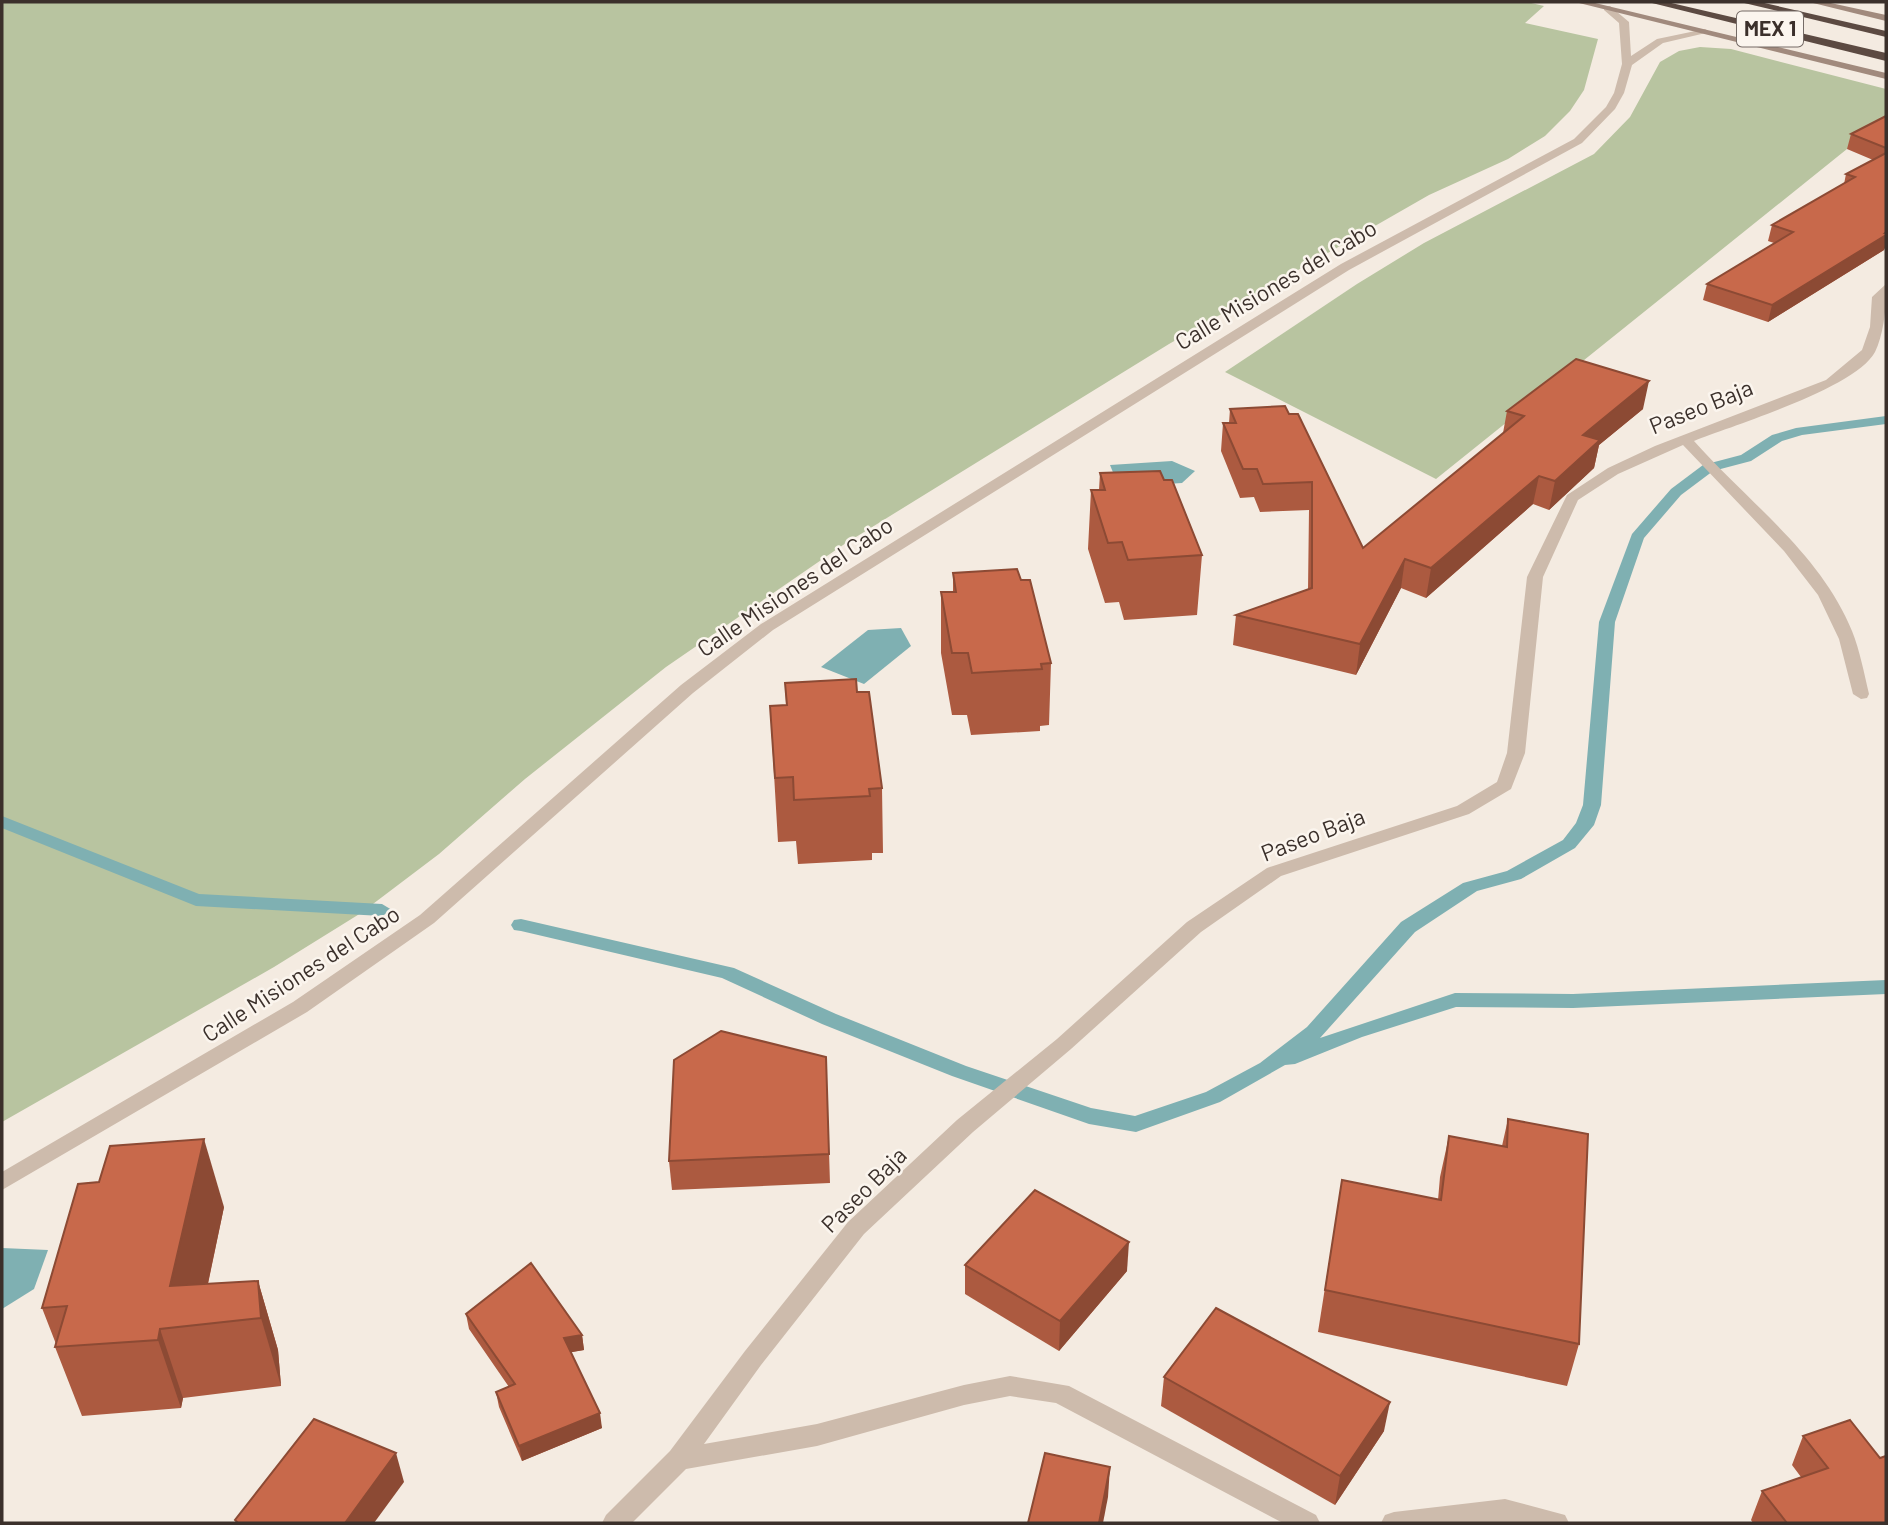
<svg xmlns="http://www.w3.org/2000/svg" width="1888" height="1525" font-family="Barlow,sans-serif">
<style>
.green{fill:#b8c4a0}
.water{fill:#7fb0b2}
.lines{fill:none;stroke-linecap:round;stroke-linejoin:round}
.stream{fill:#7fb0b2;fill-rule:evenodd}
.street{fill:#cdbbac;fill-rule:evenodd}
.secondary{fill:#a18a7d;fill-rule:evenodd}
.highway{fill:#5c4a42;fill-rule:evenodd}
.wall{fill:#ac5a40}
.shaded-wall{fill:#8c4a34}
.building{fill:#c8694b;stroke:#8c4a34;stroke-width:2}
.labels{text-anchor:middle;stroke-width:5;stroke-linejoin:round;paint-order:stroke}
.shield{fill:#fbf5ee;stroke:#756b66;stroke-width:2}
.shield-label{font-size:21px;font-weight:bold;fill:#3b302b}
.street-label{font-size:23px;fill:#3b302b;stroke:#fbf5ee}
</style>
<rect width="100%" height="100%" fill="#f4ebe1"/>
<g class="green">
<polygon points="2,2 1527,2 1544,6 1525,23 1598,39 1584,90 1570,111 1545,136 1508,159 1429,195 1169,344 843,545 666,667 525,779 439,854 361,913 274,967 2,1122"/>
<polygon points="1700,47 1731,49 1886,89 1886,128 1847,149 1436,479 1225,372 1357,284 1424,243 1594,154 1630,117 1660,62 1679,51"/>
</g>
<g class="water">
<polygon points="1172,461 1195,471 1182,483 1119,487 1110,465"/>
<polygon points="901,628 911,646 864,684 821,667 868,630"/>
<polygon points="2,1248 48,1250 34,1289 2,1309"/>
</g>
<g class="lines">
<g class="stream">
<polygon points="1886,416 1886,424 1802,435 1782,441 1751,461 1713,471 1681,495 1644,538 1615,622 1601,805 1594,825 1575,848 1521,879 1477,891 1415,932 1320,1038 1455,993 1573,994 1886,980 1886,994 1573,1008 1456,1007 1362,1037 1295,1064 1285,1065 1220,1102 1136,1132 1089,1124 952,1076 822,1024 722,978 521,931 514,930 511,925 514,920 521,919 734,968 836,1014 966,1066 1091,1108 1135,1116 1206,1092 1260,1063 1307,1027 1401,922 1463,883 1507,871 1563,840 1576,823 1583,805 1599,622 1632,534 1671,489 1703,465 1741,455 1772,435 1796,428"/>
<polygon points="2,816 199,894 382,904 392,910 382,916 196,906 2,828"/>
</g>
<g class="street">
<polygon points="1604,6 1610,6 1629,22 1631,56 1657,39 1705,29 1710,32 1663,43 1632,65 1624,93 1615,109 1582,143 1349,270 773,630 693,693 434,923 307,1012 2,1190 2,1172 293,1002 420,915 681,685 761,624 1341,264 1574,139 1606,107 1614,93 1622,64 1619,23 1604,10"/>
<path d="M 1886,284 C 1887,303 1884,334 1875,352 C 1856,388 1734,425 1694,441 C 1748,502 1821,554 1852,631 C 1860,651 1864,673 1869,694 L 1867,698 L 1861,699 L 1853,694 L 1839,639 L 1818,595 L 1784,551 L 1683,445 L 1618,474 L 1578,500 L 1543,577 L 1525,753 L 1511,789 L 1469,814 L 1281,876 L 1201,932 L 1071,1049 L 973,1132 L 864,1234 L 761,1365 L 704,1444 L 817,1424 L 964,1385 L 1010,1376 L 1069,1386 L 1316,1515 L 1320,1523 L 1283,1523 L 1056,1403 L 1010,1396 L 964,1405 L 817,1446 L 686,1469 L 632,1523 L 602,1523 L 606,1515 L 670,1451 L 745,1351 L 848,1222 L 957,1120 L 1057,1039 L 1187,922 L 1267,868 L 1457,806 L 1497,782 L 1507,753 L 1527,577 L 1567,495 L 1608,468 L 1655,446 L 1826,380 L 1862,350 L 1870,327 L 1872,297 Z"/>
<polygon points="1505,1499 1565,1515 1569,1523 1381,1523 1385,1515 1394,1512"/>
</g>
<g class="secondary">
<polygon points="1575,2 1591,2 1886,73 1886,79"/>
<polygon points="1809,2 1826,2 1886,15 1886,21"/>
</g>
<g class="highway">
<polygon points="1648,2 1667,2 1886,53 1886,61"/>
<polygon points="1740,2 1760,2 1886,31 1886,37"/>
</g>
</g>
<g class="wall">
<polygon points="1886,116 1886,245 1884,250 1768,322 1703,300 1707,284 1774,243 1768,241 1772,225 1844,184 1846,174 1873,160 1847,149 1851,134"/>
<polygon points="1285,406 1363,548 1503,433 1507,411 1643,409 1599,445 1594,468 1549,510 1533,504 1426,598 1401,588 1356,675 1233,645 1236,615 1308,590 1309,510 1260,512 1254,497 1240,498 1221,451 1223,423 1229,423 1230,409"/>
<polygon points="1100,473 1164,480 1202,555 1197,615 1124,620 1119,602 1105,603 1088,549 1091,490 1099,490"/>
<polygon points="953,573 1021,580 1051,663 1049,725 1040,726 1040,731 971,735 967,715 952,715 941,653 941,592 953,592"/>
<polygon points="785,683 857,692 882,788 883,853 872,853 872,860 798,864 796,841 778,842 770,706 786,705"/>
<polygon points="826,1057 830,1183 672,1190 669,1161"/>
<polygon points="1508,1119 1579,1344 1567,1386 1318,1332 1342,1180 1438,1200 1440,1177 1449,1136 1502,1146"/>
<polygon points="224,1207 208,1284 258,1281 278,1350 281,1386 183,1398 181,1408 82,1416 55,1347 56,1344 42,1308"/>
<polygon points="965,1265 1127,1271 1059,1351 965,1294"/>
<polygon points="466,1314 582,1335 584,1350 571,1352 602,1428 522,1461 499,1407 496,1392 509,1387 469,1329"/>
<polygon points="1164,1377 1384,1431 1335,1505 1161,1406"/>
<polygon points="1803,1436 1880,1458 1886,1523 1753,1523 1751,1520 1762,1491 1801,1477 1792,1465"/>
</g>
<g class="shaded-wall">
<polygon points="1886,232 1886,245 1884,250 1768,322 1772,305"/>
<polygon points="1649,381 1643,409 1599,445 1594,468 1549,510 1555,481 1583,435"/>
<polygon points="1539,476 1533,504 1426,598 1431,568"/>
<polygon points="1405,559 1401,588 1356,675 1360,644"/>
<polygon points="204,1139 224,1207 199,1325 170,1286"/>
<polygon points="1129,1242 1127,1271 1059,1351 1060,1321"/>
<polygon points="258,1281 278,1350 281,1386 261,1318"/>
<polygon points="160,1329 183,1398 181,1408 158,1340"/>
<polygon points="582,1335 584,1350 567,1353 564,1338"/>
<polygon points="1390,1402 1384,1431 1335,1505 1340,1476"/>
<polygon points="600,1413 602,1428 522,1461 519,1446"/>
<polygon points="396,1453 404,1482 374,1523 345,1523"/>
<polygon points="1110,1467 1108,1497 1103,1523 1099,1523"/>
</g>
<g class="building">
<polygon points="1886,116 1886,148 1851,134"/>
<polygon points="1886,153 1886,232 1885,233 1886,233 1886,235 1772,305 1707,284 1793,232 1772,225 1855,177 1846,174"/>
<polygon points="1576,359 1649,381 1583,435 1600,440 1555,481 1539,476 1431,568 1405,559 1360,644 1236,615 1312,588 1312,482 1263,484 1257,469 1243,469 1223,423 1236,423 1230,409 1285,406 1289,414 1298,414 1363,548 1524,416 1507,411"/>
<polygon points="1160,471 1164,480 1172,480 1202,555 1128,560 1122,542 1108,543 1091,490 1105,490 1100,473"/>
<polygon points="1017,569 1021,580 1030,580 1051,663 1041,664 1042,669 972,673 968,653 952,653 941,592 956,592 953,573"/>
<polygon points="856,679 857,692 869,692 882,788 869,789 870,796 794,800 793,777 775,778 770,706 787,705 785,683"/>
<polygon points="721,1031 826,1057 829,1154 669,1161 674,1060"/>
<polygon points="1508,1119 1588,1134 1579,1344 1325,1290 1342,1180 1441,1200 1449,1136 1507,1147"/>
<polygon points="204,1139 170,1286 258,1281 261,1318 160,1329 158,1340 55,1347 67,1306 42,1308 78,1184 99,1182 110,1146"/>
<polygon points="1035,1190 1129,1242 1060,1321 965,1265"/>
<polygon points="531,1263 582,1335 564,1338 600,1413 519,1446 496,1392 515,1384 466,1314"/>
<polygon points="1216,1308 1390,1402 1340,1476 1164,1377"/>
<polygon points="314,1419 396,1453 345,1523 238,1523 235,1520"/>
<polygon points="1850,1420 1880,1458 1886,1456 1886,1523 1787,1523 1762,1491 1828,1468 1803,1436"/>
<polygon points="1045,1453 1110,1467 1099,1523 1028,1523"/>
</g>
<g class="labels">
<rect class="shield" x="1737" y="11.5" width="66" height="35" rx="5"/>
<g class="shield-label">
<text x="1770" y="36">MEX 1</text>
</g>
<g class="street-label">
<text transform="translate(1276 285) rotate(-31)" y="8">Calle Misiones del Cabo</text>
<text transform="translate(1701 407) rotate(-22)" y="8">Paseo Baja</text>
<text transform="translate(795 587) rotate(-34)" y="8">Calle Misiones del Cabo</text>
<text transform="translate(1313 835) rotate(-21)" y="8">Paseo Baja</text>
<text transform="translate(301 974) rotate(-33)" y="8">Calle Misiones del Cabo</text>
<text transform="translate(864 1190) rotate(-45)" y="8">Paseo Baja</text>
</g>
</g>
<rect width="1888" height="1525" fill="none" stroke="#3b302b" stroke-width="7"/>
</svg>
